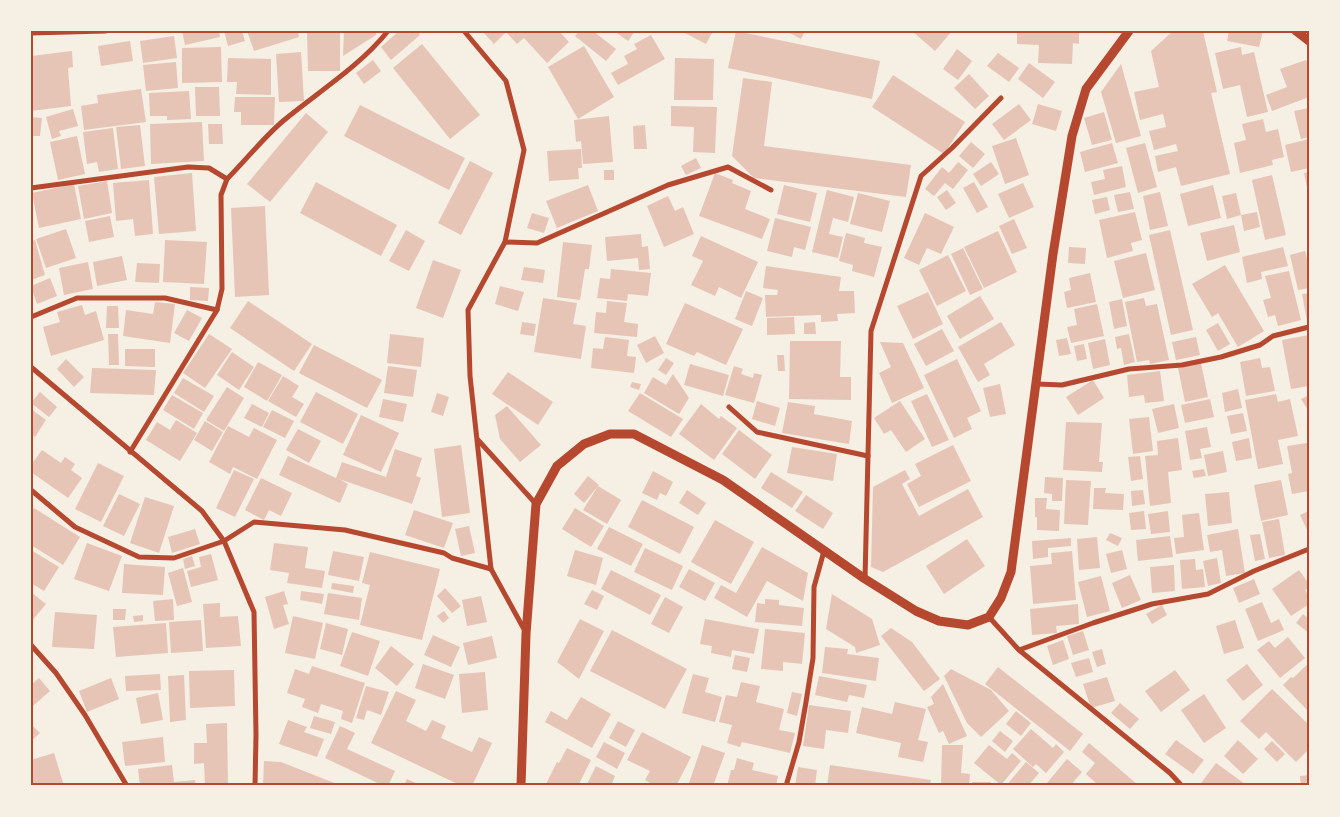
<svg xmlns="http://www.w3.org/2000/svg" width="1340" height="817" font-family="Arial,sans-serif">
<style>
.building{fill:#e6c5b7}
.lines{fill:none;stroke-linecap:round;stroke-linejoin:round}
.minor{stroke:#b5482f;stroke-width:5}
.tertiary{stroke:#b5482f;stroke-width:9}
.neatline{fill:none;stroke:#b5482f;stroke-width:2}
</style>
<rect width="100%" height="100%" fill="#f6efe4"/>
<g class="building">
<polygon points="182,31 219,31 220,37 185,45"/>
<polygon points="224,31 242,31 245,41 228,46"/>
<polygon points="247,31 298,31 299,37 254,51"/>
<polygon points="307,31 340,31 340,71 308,71"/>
<polygon points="344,31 376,31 376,35 343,56"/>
<polygon points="399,31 417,31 420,35 391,60 381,47"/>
<polygon points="482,31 559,31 569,42 547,63 524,38 517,44 506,32 494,44"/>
<polygon points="579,31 593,31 616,49 606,61 575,36"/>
<polygon points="614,31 635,31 628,41"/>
<polygon points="681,31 713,31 706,44"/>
<polygon points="736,31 880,61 872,99 728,68"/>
<polygon points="786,31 805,31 801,39"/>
<polygon points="912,31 952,31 935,51"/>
<polygon points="1017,31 1079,31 1079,44 1073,43 1072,64 1038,63 1039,45 1017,44"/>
<polygon points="1173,31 1203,31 1217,92 1211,93 1230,174 1181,186 1176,167 1158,172 1155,156 1178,151 1176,144 1154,150 1149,131 1166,127 1163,114 1140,120 1134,92 1159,87 1151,51"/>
<polygon points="1229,31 1263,31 1259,47 1227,41"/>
<polygon points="651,35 665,59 618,85 611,73 628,64 624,56 637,49 634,44"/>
<polygon points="174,36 177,58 143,63 140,41"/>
<polygon points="130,41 133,61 101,66 98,46"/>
<polygon points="422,44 480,115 450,139 393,68"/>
<polygon points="584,46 614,97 578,119 548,67"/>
<polygon points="221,47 222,82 182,83 182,48"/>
<polygon points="1241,47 1242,55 1254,52 1268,112 1247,117 1240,85 1223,89 1215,53"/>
<polygon points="957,49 972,61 958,80 943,69"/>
<polygon points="72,51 73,67 68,68 71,106 31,111 31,56"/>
<polygon points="301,52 304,101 279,102 276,54"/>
<polygon points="998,53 1019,68 1009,82 987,66"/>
<polygon points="228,58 271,59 271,95 236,94 237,82 227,82"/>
<polygon points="675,58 714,59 713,100 674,100"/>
<polygon points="373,60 381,71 364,84 356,73"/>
<polygon points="1306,60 1309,67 1309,97 1272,111 1266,95 1287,87 1280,69"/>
<polygon points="176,62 178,88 146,91 143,65"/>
<polygon points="1029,63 1055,82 1043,98 1018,79"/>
<polygon points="1121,64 1141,136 1116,143 1101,92"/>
<polygon points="969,74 989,96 975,109 954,88"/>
<polygon points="893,75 965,122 944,154 872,107"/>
<polygon points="743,78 772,82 764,146 911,165 906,197 754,178 732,156"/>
<polygon points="195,87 219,87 220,116 196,116"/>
<polygon points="141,89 146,122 84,130 81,106 98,103 97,95"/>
<polygon points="189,91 191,119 167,120 167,116 150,116 149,93"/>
<polygon points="235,97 275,97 274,125 241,125 241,112 234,112"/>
<polygon points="1019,104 1031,120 1004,140 992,124"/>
<polygon points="1038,104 1062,111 1056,131 1032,124"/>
<polygon points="360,105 465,158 449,190 344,136"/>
<polygon points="671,106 717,107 715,153 693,152 694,127 671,126"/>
<polygon points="1309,108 1309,137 1301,139 1294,111"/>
<polygon points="73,109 78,126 59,131 61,136 52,139 46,117"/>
<polygon points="1104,112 1112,140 1092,145 1084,118"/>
<polygon points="306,113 328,132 270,202 247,184"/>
<polygon points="609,116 613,162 583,164 581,141 576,142 574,120"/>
<polygon points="31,117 42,118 40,136 31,136"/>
<polygon points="1263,119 1266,132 1278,129 1284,157 1272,160 1273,165 1240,173 1234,143 1246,140 1242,124"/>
<polygon points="202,122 204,161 151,164 150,124"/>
<polygon points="208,124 222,124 223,144 209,144"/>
<polygon points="140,125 145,166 121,169 116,127"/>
<polygon points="645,125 647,149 634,149 633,126"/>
<polygon points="113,128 118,169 99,172 97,162 87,164 83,132"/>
<polygon points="77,136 85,174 58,180 50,142"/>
<polygon points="1016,138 1029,175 1005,184 992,146"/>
<polygon points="1309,139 1309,168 1291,172 1285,145"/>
<polygon points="971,142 985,154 973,168 959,156"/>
<polygon points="1112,143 1118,163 1085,172 1080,152"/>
<polygon points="1145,143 1157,187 1138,193 1126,148"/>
<polygon points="581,149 582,168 578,168 579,179 549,181 547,151"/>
<polygon points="696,158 701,168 686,175 681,166"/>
<polygon points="470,161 493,173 461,235 438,223"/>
<polygon points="958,162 968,170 953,189 945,183 934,196 925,189 942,167 949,173"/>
<polygon points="991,162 999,174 981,186 973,174"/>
<polygon points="1122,166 1126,187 1094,195 1091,182 1105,179 1103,170"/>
<rect x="604" y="170" width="10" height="10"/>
<polygon points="1309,172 1309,192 1308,192 1304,173"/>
<polygon points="192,173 196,231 159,234 154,177"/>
<polygon points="715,173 733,180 732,183 751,191 745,209 770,219 762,239 699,216"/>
<polygon points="1272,175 1286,235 1265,240 1252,180"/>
<polygon points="149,180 153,234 135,236 133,219 116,221 113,183"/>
<polygon points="107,181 112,213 84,219 78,186"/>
<polygon points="316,182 397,225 381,256 300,213"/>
<polygon points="974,182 988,207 977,213 963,188"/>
<polygon points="1023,183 1034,207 1009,218 998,194"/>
<polygon points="74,184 81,219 39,228 32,193"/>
<polygon points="588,185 598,211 557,228 546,201"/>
<polygon points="784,185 817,193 810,222 777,214"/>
<polygon points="1213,185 1221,218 1188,226 1180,194"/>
<polygon points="827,190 854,197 848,222 833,218 829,234 843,237 838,258 812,252"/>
<polygon points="947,190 956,203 946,210 937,197"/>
<polygon points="1130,192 1134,209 1118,212 1114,195"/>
<polygon points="1160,192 1168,226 1150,230 1143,196"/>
<polygon points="858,193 890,201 882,232 850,224"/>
<polygon points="1236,193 1241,215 1227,219 1222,196"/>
<polygon points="668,196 675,211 683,207 694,234 664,247 647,206"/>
<polygon points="1107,197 1110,210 1095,214 1092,200"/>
<polygon points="265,206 269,295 235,297 231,208"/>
<polygon points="1135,212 1142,240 1131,243 1133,251 1107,258 1099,220"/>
<polygon points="1257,212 1260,227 1244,231 1241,215"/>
<polygon points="532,213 549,218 544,233 527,228"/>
<polygon points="925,213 954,227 941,254 927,248 919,265 904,258"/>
<polygon points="110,216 114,237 89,242 85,221"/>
<polygon points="775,218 811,227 805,250 794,247 792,257 767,251"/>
<polygon points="1014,219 1027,248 1012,254 999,226"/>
<polygon points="1234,225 1240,252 1207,261 1200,233"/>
<polygon points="66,229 76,258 46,268 36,239"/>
<polygon points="406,230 425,241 409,271 389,261"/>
<polygon points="1170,230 1193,330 1171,335 1149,235"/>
<polygon points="998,231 1017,272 984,288 964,247"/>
<polygon points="846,233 865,238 864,243 882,247 874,277 852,271 853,265 839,261"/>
<polygon points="641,234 642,247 648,246 650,269 639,270 638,258 607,261 605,237"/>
<polygon points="701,236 758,262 741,298 719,287 715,296 691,285 703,261 692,256"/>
<polygon points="35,240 45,275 31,280 31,241"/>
<polygon points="165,240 207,242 204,284 163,282"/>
<polygon points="563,242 592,245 589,269 585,269 580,300 557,297"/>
<polygon points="1069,247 1086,248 1085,264 1068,263"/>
<polygon points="1283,247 1288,266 1261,272 1262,279 1247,283 1242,257"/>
<polygon points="963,248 983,289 970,295 951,254"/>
<polygon points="1305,251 1309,267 1309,288 1298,290 1290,255"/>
<polygon points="1146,253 1155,290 1123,298 1114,261"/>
<polygon points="948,255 966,291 937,306 919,270"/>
<polygon points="122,256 127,280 97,286 93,262"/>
<polygon points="433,260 461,270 443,318 416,308"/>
<polygon points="88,262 93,289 64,295 59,268"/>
<polygon points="137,263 160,264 159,283 135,282"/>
<polygon points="1225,265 1264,331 1238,347 1218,313 1212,317 1192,284"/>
<polygon points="766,266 841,277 839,291 854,291 855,313 837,314 838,321 821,322 821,315 766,317 765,295 777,295 778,290 763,288"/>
<polygon points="524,267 545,270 543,283 521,280"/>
<polygon points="611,269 651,273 648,296 628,294 627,301 597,298 600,278 610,279"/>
<polygon points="1289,271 1301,320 1278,326 1275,315 1268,317 1263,300 1271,298 1265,276"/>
<polygon points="1090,273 1096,302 1067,308 1064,292 1071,290 1069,278"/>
<polygon points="50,278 57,296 37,304 31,286"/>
<polygon points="500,286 524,292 518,311 495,304"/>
<polygon points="190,287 209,288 208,301 190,300"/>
<polygon points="746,291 763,298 752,326 735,319"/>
<polygon points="928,292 943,324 913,339 897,306"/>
<polygon points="1309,293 1309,321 1307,321 1302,294"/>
<polygon points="980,296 994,319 960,339 947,316"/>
<polygon points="543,298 577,303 573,324 586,326 581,359 534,352"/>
<polygon points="1144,298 1146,306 1157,304 1169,360 1150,364 1149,360 1137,362 1125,302"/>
<polygon points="1122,299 1127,326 1114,329 1109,302"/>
<polygon points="248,301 312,344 294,371 230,328"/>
<polygon points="607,301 627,303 624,322 638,324 637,337 594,333 596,312 606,313"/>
<polygon points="155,302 175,304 170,343 123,336 126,310 153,314"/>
<polygon points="685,303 743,329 726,365 697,352 694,356 666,344"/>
<polygon points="1097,304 1104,336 1071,343 1067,327 1077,325 1074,309"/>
<polygon points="82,305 85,315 96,311 104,340 51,356 43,327 60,322 57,312"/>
<polygon points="107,306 118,306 119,328 106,328"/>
<polygon points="187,310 202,318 189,341 174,333"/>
<polygon points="794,317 795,334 767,335 767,318"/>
<polygon points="522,322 536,324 534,336 520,334"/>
<polygon points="815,322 816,334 804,334 804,323"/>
<polygon points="1001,322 1015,345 984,364 990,375 978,382 958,347"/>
<polygon points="1218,323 1230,344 1218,351 1206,330"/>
<polygon points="942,329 954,351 926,366 914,344"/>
<polygon points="108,334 118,334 119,365 109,365"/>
<polygon points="209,334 232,349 205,388 183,373"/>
<polygon points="390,334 424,338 421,367 387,363"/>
<polygon points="1129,334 1135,362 1124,365 1121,348 1117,349 1115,337"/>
<polygon points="1309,335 1309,386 1291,389 1282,340"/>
<polygon points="655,336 664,353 646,363 637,345"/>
<polygon points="605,337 629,340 627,356 636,357 634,373 591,368 593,348 603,349"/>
<polygon points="1196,337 1200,355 1176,360 1172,342"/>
<polygon points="1067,338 1071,354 1059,356 1056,340"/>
<polygon points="1105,339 1110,365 1093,369 1088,343"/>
<polygon points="790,341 841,341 840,377 851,377 851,400 789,399"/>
<polygon points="880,342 903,343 924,388 892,403 879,373 891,367"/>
<polygon points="1084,344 1087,359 1077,361 1074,346"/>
<polygon points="314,345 382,380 367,408 299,373"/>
<polygon points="125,349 155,349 155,367 125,366"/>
<polygon points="232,352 254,367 239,390 217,375"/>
<polygon points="777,355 784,355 785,371 778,371"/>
<polygon points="666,358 674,363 666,375 658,370"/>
<polygon points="1260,358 1262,368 1270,367 1275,391 1246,396 1240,362"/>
<polygon points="66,359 84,377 74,387 57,369"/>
<polygon points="957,359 981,411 967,418 972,429 954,438 924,375"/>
<polygon points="258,362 282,375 267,401 244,387"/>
<polygon points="1201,363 1208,397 1185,402 1178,368"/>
<polygon points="690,364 729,375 723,396 684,385"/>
<polygon points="388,366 417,370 413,397 384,393"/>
<polygon points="734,366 743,369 741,374 753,378 754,373 762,375 754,403 725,395"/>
<polygon points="92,368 156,370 154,395 90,393"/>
<polygon points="1160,371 1164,401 1145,403 1144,395 1129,397 1127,375"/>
<polygon points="508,372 553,402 538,425 492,394"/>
<polygon points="673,374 689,398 679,414 644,393 653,377 666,385"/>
<polygon points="283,376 299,386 292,397 304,404 296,417 268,401"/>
<polygon points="183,378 214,396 204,412 174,393"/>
<polygon points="1093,380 1104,398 1078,415 1066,397"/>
<polygon points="632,382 641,384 639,390 630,387"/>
<polygon points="1000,384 1006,414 990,417 983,388"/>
<polygon points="227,387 244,398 224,431 206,420"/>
<polygon points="1238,389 1242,408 1225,412 1222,393"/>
<polygon points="40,392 57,407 49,417 31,403"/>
<polygon points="316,392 358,414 343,444 300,422"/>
<polygon points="437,393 449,397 443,416 431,412"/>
<polygon points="640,393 683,419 671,437 628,411"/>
<polygon points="927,394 949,440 932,447 911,401"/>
<polygon points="1276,394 1278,402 1290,399 1298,436 1278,440 1283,464 1258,469 1245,400"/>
<polygon points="172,395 203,413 194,429 163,410"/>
<polygon points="1309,395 1309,412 1301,399"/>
<polygon points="383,399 407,404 403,422 379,417"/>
<polygon points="1210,399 1214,417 1185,423 1181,405"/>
<polygon points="757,401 780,408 775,426 752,419"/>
<polygon points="900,401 925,439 906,452 891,430 884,434 874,418"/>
<polygon points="788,402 815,406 814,414 852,421 849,444 782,433"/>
<polygon points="252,404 269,413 262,427 244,418"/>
<polygon points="701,404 719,419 721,416 737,428 714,460 679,434"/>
<polygon points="1174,404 1179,428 1158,433 1152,409"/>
<polygon points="507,406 541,445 520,462 500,439 495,415"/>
<polygon points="31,409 46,420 35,437 31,434"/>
<polygon points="272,410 294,421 285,438 263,427"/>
<polygon points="1243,413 1247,431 1231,434 1227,416"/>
<polygon points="361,415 399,433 381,472 343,455"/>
<polygon points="1149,417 1153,451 1133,454 1129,419"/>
<polygon points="176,420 197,433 180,461 146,440 157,422 170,430"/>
<polygon points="205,421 223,432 212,451 194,440"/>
<polygon points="1066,422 1102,423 1099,462 1103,462 1102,472 1063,470"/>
<polygon points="228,426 249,437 254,428 277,440 257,479 233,467 230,474 209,462"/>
<polygon points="1207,427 1211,447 1200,449 1202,458 1190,460 1185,431"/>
<polygon points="298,429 321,441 309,463 286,450"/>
<polygon points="739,430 772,455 755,479 722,454"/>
<polygon points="1178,438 1182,470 1168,472 1171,503 1150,506 1145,456 1158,455 1157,441"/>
<polygon points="1249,438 1252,458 1236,461 1232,442"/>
<polygon points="1307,443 1309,454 1309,491 1292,494 1288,474 1292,473 1287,446"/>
<polygon points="461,445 470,513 442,517 434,449"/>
<polygon points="953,445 971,481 919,507 907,484 921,476 915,464"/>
<polygon points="792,447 837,454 833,481 787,473"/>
<polygon points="395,449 422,458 416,476 421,478 412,504 339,479 348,484 340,503 279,475 288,456 336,478 342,462 386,477"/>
<polygon points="42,450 61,463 65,457 75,464 71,470 82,478 68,498 31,472 31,465"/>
<polygon points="1223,451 1227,472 1208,476 1204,455"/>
<polygon points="1140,456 1143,479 1131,481 1128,457"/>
<polygon points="98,463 124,476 101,522 75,509"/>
<polygon points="1204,469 1206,476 1194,478 1192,471"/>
<polygon points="234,470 254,479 235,517 216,508"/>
<polygon points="905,470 910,479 902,484 919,516 968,489 983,517 883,572 871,567 873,487"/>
<polygon points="653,471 673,482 666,496 660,493 657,500 642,493"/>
<polygon points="771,472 803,492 792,508 761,488"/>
<polygon points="588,476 599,485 584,503 574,494"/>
<polygon points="1045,477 1063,478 1062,501 1052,501 1052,494 1044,493"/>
<polygon points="261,478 292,493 281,516 269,510 264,520 245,510"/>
<polygon points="1066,480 1091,481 1088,525 1064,524"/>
<polygon points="1281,480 1288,515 1261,521 1254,485"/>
<polygon points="598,486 621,500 607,524 583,510"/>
<polygon points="1094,488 1106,488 1105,493 1124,494 1123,510 1093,509"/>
<polygon points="687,490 706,503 698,515 679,503"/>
<polygon points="1143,490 1145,504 1132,506 1131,491"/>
<polygon points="1229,492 1232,523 1208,526 1205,494"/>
<polygon points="119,494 140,504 124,536 103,526"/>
<polygon points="806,495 833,513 823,529 795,511"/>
<polygon points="145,497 174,506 159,553 130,543"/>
<polygon points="1035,498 1047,498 1046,509 1060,510 1059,531 1037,530 1037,517 1035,517"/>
<polygon points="642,500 694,527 680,554 628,527"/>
<polygon points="34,508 80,537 63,565 31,545 31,512"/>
<polygon points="575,508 604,526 591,547 562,529"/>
<polygon points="414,510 453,523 444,548 405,535"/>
<polygon points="1144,511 1146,529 1131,530 1129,513"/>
<polygon points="1168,511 1170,532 1151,534 1148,514"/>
<polygon points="1309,511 1309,534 1300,515"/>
<polygon points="1199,513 1204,550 1176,554 1174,538 1184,537 1182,515"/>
<polygon points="1279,519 1285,555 1269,558 1262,522"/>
<polygon points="715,520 754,542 731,584 691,562"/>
<polygon points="469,526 475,553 461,556 455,529"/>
<polygon points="609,527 643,544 631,566 597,549"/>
<polygon points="195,529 200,544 172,553 168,537"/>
<polygon points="1238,529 1245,573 1226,576 1222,550 1210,552 1207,535"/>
<polygon points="1110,533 1122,538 1118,546 1106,540"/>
<polygon points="1260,534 1265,559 1255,561 1250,535"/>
<polygon points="1170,536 1173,557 1138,561 1136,540"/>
<polygon points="1097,537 1100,568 1079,570 1077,539"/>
<polygon points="1071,538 1071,546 1048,548 1048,557 1033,559 1032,541"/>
<polygon points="967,539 985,566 944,594 926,566"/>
<polygon points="87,543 122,556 109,591 74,579"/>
<polygon points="274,543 308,547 305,568 325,571 322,588 287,583 289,573 270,570"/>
<polygon points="762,547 808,573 803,601 767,581 747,617 714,598 721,585 736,593"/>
<polygon points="645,548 683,566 672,590 634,572"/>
<polygon points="31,550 59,567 44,591 31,583"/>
<polygon points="575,550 603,558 596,585 567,576"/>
<polygon points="1122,550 1127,569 1111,573 1106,554"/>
<polygon points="333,551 364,557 359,581 328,575"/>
<polygon points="1072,551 1076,600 1033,604 1030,566 1052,564 1051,553"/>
<polygon points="370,552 440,569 422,640 360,625 370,585 362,583"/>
<polygon points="211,554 218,580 191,587 187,571 201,567 199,557"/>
<polygon points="192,556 195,566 185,569 183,559"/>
<polygon points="1217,558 1221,583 1208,586 1203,561"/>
<polygon points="1195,559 1196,570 1203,569 1205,587 1182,589 1180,560"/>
<polygon points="124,564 165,567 163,595 122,593"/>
<polygon points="1174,565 1175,591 1152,593 1150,567"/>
<polygon points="183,568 192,602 177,606 168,573"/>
<polygon points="689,569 715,583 705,601 679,587"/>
<polygon points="611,570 661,595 650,615 601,589"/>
<polygon points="1299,570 1309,584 1309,588 1305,590 1309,596 1309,604 1291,616 1272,589"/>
<polygon points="1130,575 1141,600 1122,608 1112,583"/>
<polygon points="1101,576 1110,611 1087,617 1078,582"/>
<polygon points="1254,579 1260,594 1239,603 1233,588"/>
<polygon points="332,583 354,586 353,593 331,589"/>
<polygon points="445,588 461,606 452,613 437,596"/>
<polygon points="592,590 604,596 597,610 584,604"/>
<polygon points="284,591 288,604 283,605 289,624 274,629 265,597"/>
<polygon points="301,591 324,594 322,604 300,600"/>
<polygon points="31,592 46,604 31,622"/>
<polygon points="328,593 362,598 359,620 324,614"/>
<polygon points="832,594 872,619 880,645 856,653 855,647 826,629"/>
<polygon points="481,596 487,622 467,626 462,600"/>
<polygon points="665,597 683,607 669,633 651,624"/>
<polygon points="173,599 174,620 155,621 153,601"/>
<polygon points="765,599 779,600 779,605 804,608 802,626 755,622 757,603 765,604"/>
<polygon points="1262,602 1271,623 1279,619 1284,630 1258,641 1245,609"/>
<polygon points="220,603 220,617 238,616 241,646 206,648 203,604"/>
<polygon points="1078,604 1079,624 1056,626 1057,633 1032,635 1030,609"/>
<polygon points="1162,605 1167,615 1152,624 1146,614"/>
<polygon points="113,609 126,609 125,620 113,620"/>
<polygon points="444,611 449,618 443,623 437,616"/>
<polygon points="55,612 97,615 94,649 52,647"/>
<polygon points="1303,614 1309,619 1309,633 1296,623"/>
<polygon points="143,615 143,621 134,622 133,616"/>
<polygon points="293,616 323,623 315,659 285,653"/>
<polygon points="580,619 604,631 579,679 557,662"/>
<polygon points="705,619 759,629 754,654 732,650 731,657 711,653 712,646 700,644"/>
<polygon points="201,620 203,651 171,653 169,622"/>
<polygon points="1235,620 1244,648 1224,654 1216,626"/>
<polygon points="166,623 168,653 116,657 113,627"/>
<polygon points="326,623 348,629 342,655 320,649"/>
<polygon points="891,628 912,642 940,679 924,691 881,636"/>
<polygon points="765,629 805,633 802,664 783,662 783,671 761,669"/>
<polygon points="612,630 687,669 665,709 590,671"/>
<polygon points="1083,631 1089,650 1073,655 1067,636"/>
<polygon points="352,632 380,641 368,676 340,666"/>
<polygon points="433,635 460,647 451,667 424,655"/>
<polygon points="492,636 497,658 468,665 463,643"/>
<polygon points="1288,637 1305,658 1280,678 1257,650 1269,641 1275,648"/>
<polygon points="1063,640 1069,659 1053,665 1047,646"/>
<polygon points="391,646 414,664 397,686 375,668"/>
<polygon points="825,647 848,649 847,654 879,658 876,681 822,673"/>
<polygon points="1102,649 1106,664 1097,667 1092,652"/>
<polygon points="735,655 750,658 747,672 732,669"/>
<polygon points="1089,658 1093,672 1076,677 1071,663"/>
<polygon points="1309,663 1309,712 1283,685 1291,677 1293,678"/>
<polygon points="423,664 454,675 445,699 415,688"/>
<polygon points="1247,664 1263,685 1243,701 1226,680"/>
<polygon points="312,666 365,683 352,723 341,719 343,711 321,704 318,713 302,707 305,699 287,693 295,669 309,674"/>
<polygon points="998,667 1083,734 1070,751 985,684"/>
<polygon points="951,669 991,690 1009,711 981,737 967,723 944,676"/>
<polygon points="234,670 235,706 190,708 189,671"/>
<polygon points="1175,670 1190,690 1161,712 1145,691"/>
<polygon points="485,672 488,710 462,713 459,674"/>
<polygon points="160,674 161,690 126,691 125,676"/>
<polygon points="693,674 709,678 705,692 722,697 715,722 682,713"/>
<polygon points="184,675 186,720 170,722 168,676"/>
<polygon points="819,676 867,685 864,698 849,695 847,702 815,695"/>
<polygon points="1107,677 1115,701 1091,708 1083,684"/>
<polygon points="39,678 50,691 33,706 31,704 31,685"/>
<polygon points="111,678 119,699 87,712 79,691"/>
<polygon points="741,682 760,686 756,702 784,709 779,730 795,733 790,753 742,742 740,747 727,743 732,725 719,722 726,695 737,697"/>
<polygon points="943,684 967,736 949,744 943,731 939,733 927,707 934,704 931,697"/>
<polygon points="366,686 389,692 381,715 367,710 364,720 356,718"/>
<polygon points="1272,689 1309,725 1309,749 1296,762 1266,732 1259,739 1240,721"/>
<polygon points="396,691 416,700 406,721 426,731 432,720 446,726 441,738 472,752 479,737 492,743 472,786 462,786 371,743"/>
<polygon points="792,692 802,694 797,716 787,713"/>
<polygon points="158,693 163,720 141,724 136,698"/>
<polygon points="1204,694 1226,728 1204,743 1181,710"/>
<polygon points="581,697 611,714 592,748 545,722 551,711 567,720"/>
<polygon points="895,702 926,709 918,740 928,742 923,762 898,757 901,743 856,733 862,707 892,714"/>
<polygon points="1120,703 1139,719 1130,729 1111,713"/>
<polygon points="809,705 851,711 848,733 826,730 824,749 803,746"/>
<polygon points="1016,711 1031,723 1021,736 1006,724"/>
<polygon points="314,716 335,722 331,734 310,728"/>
<polygon points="288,720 307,727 304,732 324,739 317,757 279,744"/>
<polygon points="618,721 635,730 626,747 609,738"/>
<polygon points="227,723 228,786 205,786 204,763 194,764 194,743 207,743 206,724"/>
<polygon points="31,724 40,733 31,741"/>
<polygon points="340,726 355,733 347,749 395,771 388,786 384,786 325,758"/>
<polygon points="1031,729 1053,748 1056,744 1064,752 1046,773 1036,764 1033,767 1013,749"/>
<polygon points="1000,731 1013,741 1005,752 992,741"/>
<polygon points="642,732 691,757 676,786 655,786 645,780 650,771 627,760"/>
<polygon points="163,737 165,762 125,766 122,742"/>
<polygon points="1176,740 1204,760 1193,774 1165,754"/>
<polygon points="1238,740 1258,759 1243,774 1224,756"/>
<polygon points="1272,741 1285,754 1277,762 1264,749"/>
<polygon points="604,742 625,753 617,769 596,757"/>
<polygon points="1089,743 1138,785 1137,786 1113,786 1110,783 1108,786 1099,786 1086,774 1095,763 1082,752"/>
<polygon points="702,745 725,753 713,786 688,786"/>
<polygon points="942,745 963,745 961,773 970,774 969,786 941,786"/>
<polygon points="989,745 1007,759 1012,753 1021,761 1001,785 974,763"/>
<polygon points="567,748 591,760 578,786 549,786 546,784 557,762 559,763"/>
<polygon points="54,753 64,786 31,786 31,760"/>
<polygon points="737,758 754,763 752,770 778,776 776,786 727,786 731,770 734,770"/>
<polygon points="1067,759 1082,772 1070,786 1051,786 1047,783"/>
<polygon points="264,761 281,762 342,786 263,786"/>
<polygon points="1026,762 1039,773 1028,786 1006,786"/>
<polygon points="1216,763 1245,784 1244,786 1199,786"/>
<polygon points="172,765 174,782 195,780 196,786 140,786 138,769"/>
<polygon points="830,765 931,780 930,786 827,786"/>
<polygon points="596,766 615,776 611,786 586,786"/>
<polygon points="798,767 817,770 815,786 795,786"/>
<polygon points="1309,775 1309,786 1301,786 1300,776"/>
<polygon points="407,779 422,786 404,786"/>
<rect x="972" y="782" width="19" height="4"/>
</g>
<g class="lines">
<g class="minor">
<polyline points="464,31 506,81 524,150 505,242 468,310 470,376 491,569 525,631"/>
<polyline points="31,33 105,31"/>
<path d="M 31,188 L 188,167 L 209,168 L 227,179 C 246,160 263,138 283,121 C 318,92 359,67 388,31"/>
<polyline points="505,242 537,243 668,185 728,167 771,190"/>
<polyline points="31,317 77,298 165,298 217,310"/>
<polyline points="31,367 202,511 224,541 254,612 256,735 255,786"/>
<polyline points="1037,384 1062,385 1129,369 1182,365 1221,357 1260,345 1273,336 1309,327"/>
<polyline points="729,407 757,432 868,456"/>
<polyline points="478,440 536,504"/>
<polyline points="130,452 217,310 222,289 221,195 227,179"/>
<polyline points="31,490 75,527 139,557 174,558 224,541 254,522 345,530 444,553 452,558 491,569"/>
<polyline points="865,579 871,331 921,176 952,148 1001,98"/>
<polyline points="989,617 1019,650 1170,773 1182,786"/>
<polyline points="31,645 56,673 85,715 127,786"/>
<polyline points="1019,650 1093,623 1152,604 1208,594 1254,571 1309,549"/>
<polyline points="786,786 799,742 806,702 813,658 814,587 824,551"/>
</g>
<g class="tertiary">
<polyline points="1296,31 1309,41"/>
<polyline points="521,786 526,634 536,504 557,466 584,444 610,434 634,434 723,480 865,579 916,611 939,621 968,625 989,617 1001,598 1011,572 1053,254 1072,136 1086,89 1129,31"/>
</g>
</g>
<rect width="1340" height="817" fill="none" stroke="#f6efe4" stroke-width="65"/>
<rect x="32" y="32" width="1276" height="752" class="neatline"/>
</svg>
